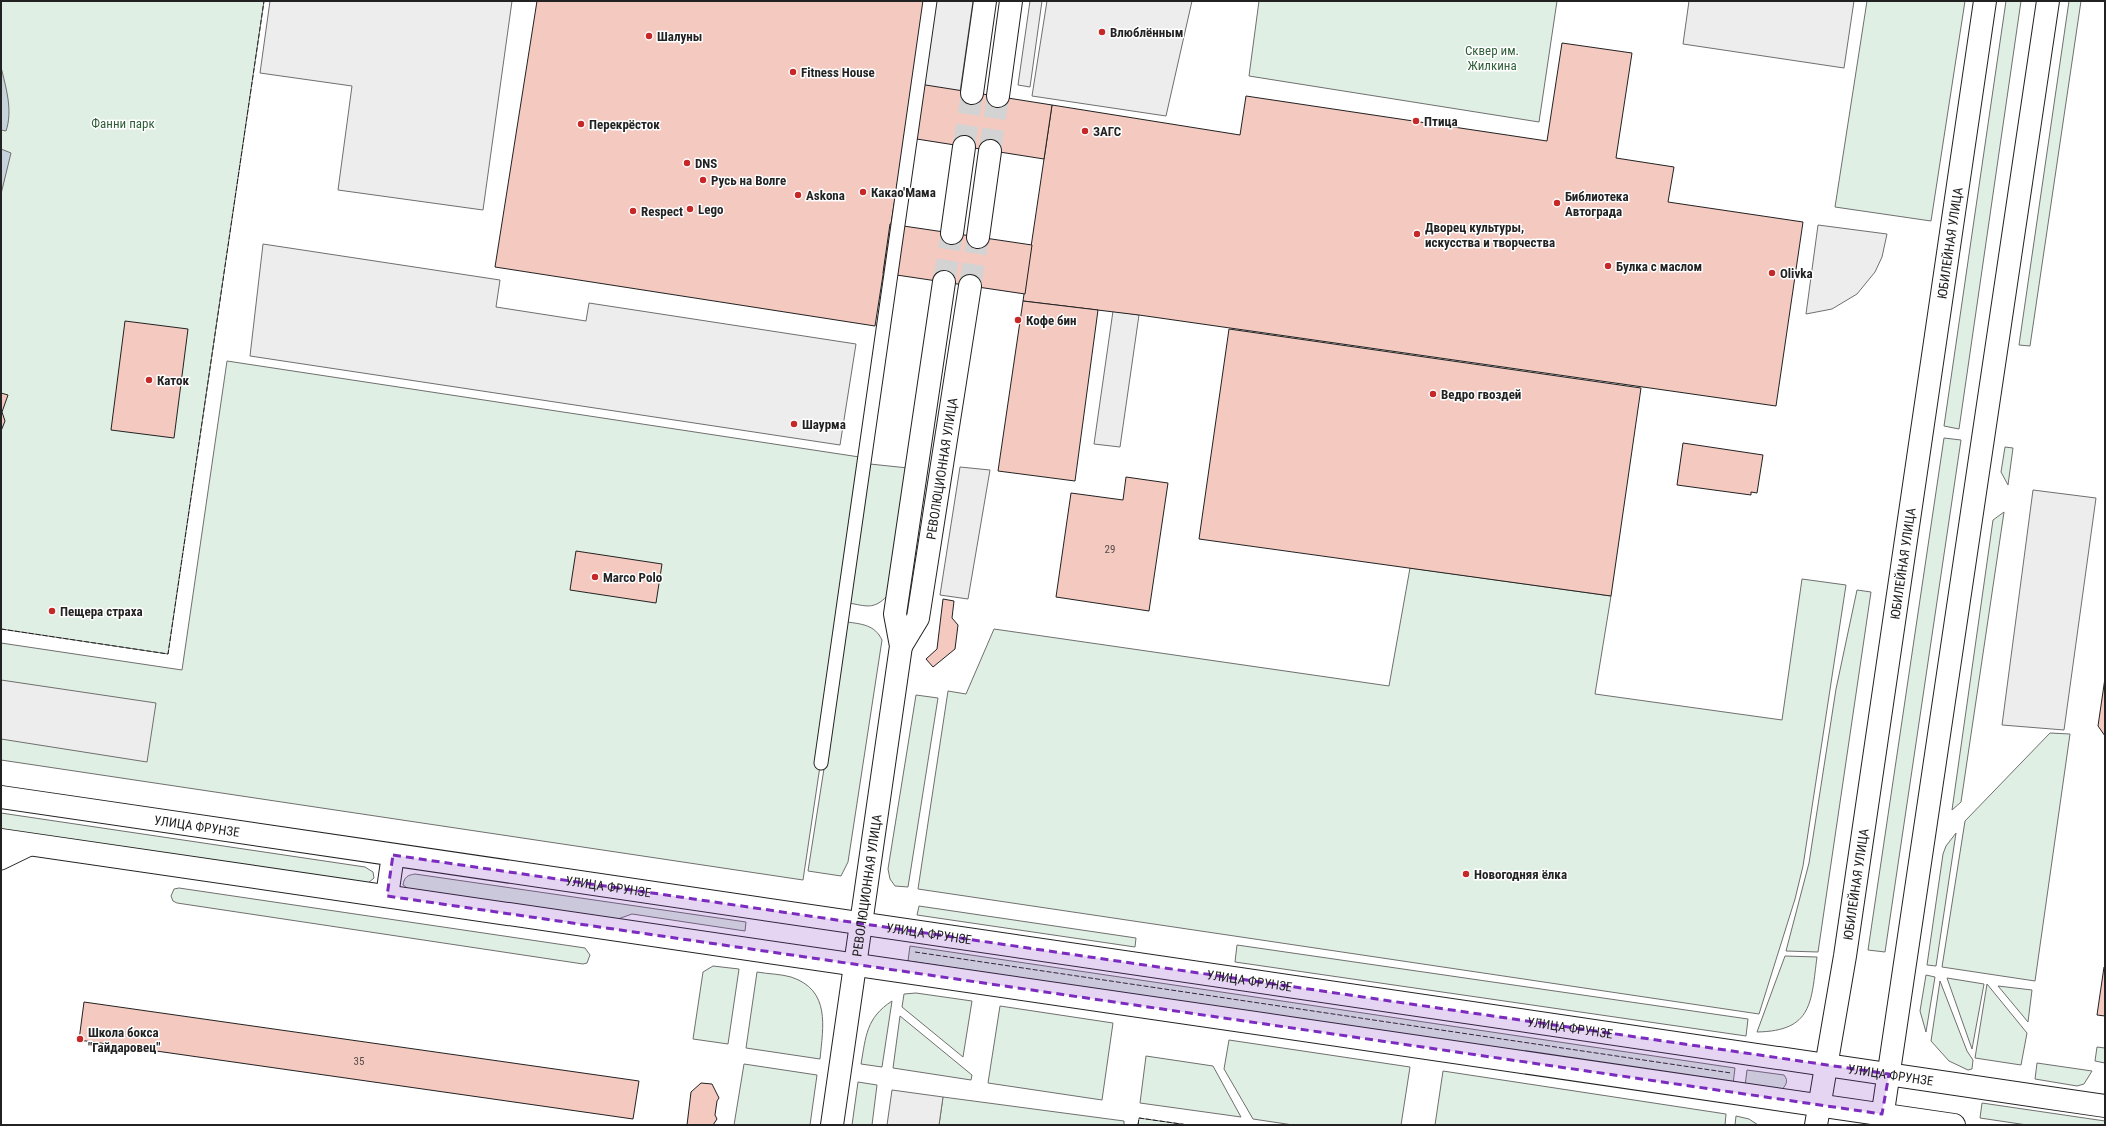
<svg xmlns="http://www.w3.org/2000/svg" width="2106" height="1126" font-family="'Roboto Condensed',sans-serif">
<style>
.green{fill:#e0efe3;stroke:#6f6f6f}
.parking{fill:#ededed;stroke:#6f6f6f}
.water{fill:#c7d3dd;stroke:#6f6f6f}
.building{fill:#f3c9c0;stroke:#222}
.lines{fill:none;stroke-linecap:round;stroke-linejoin:round}
.secondary-tunnel{stroke:#d3d3d3;stroke-width:22;stroke-dasharray:22 11;stroke-linecap:butt}
.pedestrian-casing{stroke:#222;stroke-width:15}
.minor-casing{stroke:#222;stroke-width:19}
.secondary-casing{stroke:#222;stroke-width:24}
.pedestrian{stroke:#fff;stroke-width:13}
.minor{stroke:#fff;stroke-width:17}
.secondary{stroke:#fff;stroke-width:22}
.fence{stroke:#222;stroke-width:1;stroke-dasharray:5 2;stroke-linecap:butt}
.marked{fill:#7b2cbf;fill-opacity:0.2;stroke:#7b2cbf;stroke-width:3;stroke-dasharray:8 5;stroke-linejoin:round}
.poi-dot{fill:#c62828;stroke:#fff;stroke-width:1.5}
.labels{text-anchor:middle;stroke-width:3;stroke-linejoin:round;paint-order:stroke}
.number-label{font-size:11px;fill:#564c4a}
.poi-label{font-size:13px;font-weight:bold;fill:#222;stroke:#fff;text-anchor:start}
.park-label{font-size:13px;fill:#2f5e38;stroke:#fff}
.street-label{font-size:13px;fill:#222;stroke:#fff}
</style>
<rect width="100%" height="100%" fill="#fff"/>
<g class="green">
<polygon points="1,1 264,1 168,654 1,629"/>
<polygon points="1259,1 1557,1 1539,122 1249,76"/>
<polygon points="1867,1 1965,1 1931,221 1835,207"/>
<polygon points="2006,1 2021,1 1959,429 1944,426"/>
<polygon points="2069,1 2081,1 2030,346 2019,345"/>
<polygon points="227,361 866,458 803,880 1,760 1,643 182,670"/>
<polygon points="1944,438 1961,440 1885,952 1868,950"/>
<polygon points="2005,447 2013,448 2008,485 2001,472"/>
<path d="M 870,464 L 908,468 L 887,596 C 874,610 866,606 849,603 Z"/>
<polygon points="2004,512 1961,802 1952,810 1993,520"/>
<polygon points="1410,568 1611,596 1595,694 1782,720 1802,579 1846,585 1803,866 1795,899 1759,1014 918,889 948,691 966,694 994,629 1389,686"/>
<polygon points="1857,590 1871,592 1818,952 1786,951 1809,863 1836,689"/>
<path d="M 847,622 C 862,624 875,625 882,640 L 848,862 L 841,876 L 808,871 Z"/>
<polygon points="916,695 938,698 908,887 895,886 890,879 888,869"/>
<polygon points="2050,733 2070,734 2035,981 1942,967 1965,821"/>
<polygon points="1,813 365,867 373,872 374,878 368,883 1,830"/>
<polygon points="1956,833 1936,966 1927,965 1943,854 1946,846"/>
<path d="M 415,874 L 746,922 L 745,931 L 632,914 L 618,919 L 410,890 L 403,885 C 404,877 408,875 415,874 Z"/>
<polygon points="179,888 585,948 590,955 587,963 583,964 177,903 173,901 171,896 174,889"/>
<polygon points="919,906 1136,938 1135,947 917,915"/>
<polygon points="1237,945 1748,1019 1746,1036 1235,962"/>
<polygon points="910,946 1735,1068 1733,1084 908,961"/>
<path d="M 1785,956 L 1817,957 C 1811,1002 1813,1031 1757,1032 Z"/>
<polygon points="713,966 739,969 728,1044 693,1039 703,972"/>
<path d="M 757,972 C 768,974 781,974 791,977 C 831,990 823,1027 820,1059 L 746,1048 Z"/>
<polygon points="1926,975 1935,977 1926,1032 1920,1011"/>
<polygon points="1947,978 1984,984 1972,1049"/>
<polygon points="1940,981 1967,1051 1973,1060 1972,1069 1968,1070 1949,1061 1931,1041"/>
<polygon points="1987,984 2027,1033 2021,1065 1975,1058"/>
<polygon points="1998,986 2032,990 2028,1022"/>
<polygon points="916,993 972,1001 963,1057 902,1007 904,994"/>
<path d="M 892,1001 L 882,1067 L 861,1064 C 866,1036 866,1018 892,1001 Z"/>
<polygon points="1000,1006 1113,1023 1102,1100 988,1083"/>
<polygon points="900,1016 972,1075 971,1080 893,1068"/>
<polygon points="1229,1040 1410,1067 1401,1125 1293,1125 1253,1119 1224,1069"/>
<polygon points="2097,1047 2105,1048 2105,1063 2095,1061"/>
<polygon points="1146,1056 1213,1066 1241,1117 1140,1103"/>
<polygon points="2037,1063 2092,1071 2084,1084 2077,1086 2035,1079"/>
<polygon points="744,1064 817,1075 810,1125 734,1125"/>
<path d="M 1747,1070 L 1784,1075 C 1789,1081 1786,1086 1780,1091 L 1745,1086 Z"/>
<polygon points="1443,1071 1726,1114 1725,1125 1435,1125"/>
<polygon points="858,1082 877,1085 872,1125 852,1125"/>
<polygon points="943,1097 1124,1121 1124,1125 939,1125"/>
<polygon points="1982,1103 2105,1121 2105,1125 2027,1125 1980,1118"/>
<polygon points="1736,1116 1749,1119 1758,1125 1735,1125"/>
<polygon points="1139,1118 1188,1125 1138,1125"/>
</g>
<g class="parking">
<polygon points="270,1 512,1 483,210 338,190 352,86 260,73"/>
<polygon points="936,1 973,1 957,113 921,108"/>
<polygon points="1030,1 1042,1 1030,87 1018,85"/>
<polygon points="1047,1 1192,1 1166,116 1032,96"/>
<polygon points="1689,1 1854,1 1844,68 1683,44"/>
<polygon points="1818,225 1887,234 1882,257 1875,272 1857,294 1832,309 1806,314"/>
<polygon points="263,244 500,280 496,307 586,321 589,303 856,344 840,445 250,356"/>
<polygon points="1113,311 1139,315 1120,447 1094,444"/>
<polygon points="960,467 990,470 968,599 940,595"/>
<polygon points="2033,490 2096,498 2064,730 2002,725"/>
<polygon points="1,680 156,703 147,762 1,739"/>
<polygon points="892,1090 943,1097 939,1125 887,1125"/>
</g>
<g class="water">
<path d="M 1,67 C 6,88 13,110 6,131 L 1,130 Z"/>
<polygon points="1,149 11,153 1,194"/>
</g>
<g class="building">
<polygon points="537,1 926,1 875,326 495,267"/>
<polygon points="1562,43 1632,53 1616,158 1674,167 1668,202 1803,222 1776,406 1139,315 1023,301 1052,105 1240,135 1246,96 1547,141"/>
<polygon points="913,83 1052,105 1044,159 904,137"/>
<polygon points="890,224 1032,245 1025,294 883,273"/>
<polygon points="1023,301 1098,310 1075,481 998,471"/>
<polygon points="125,321 188,329 174,438 111,430"/>
<polygon points="1229,329 1641,388 1611,596 1199,539"/>
<polygon points="1,393 8,395 2,412 5,421 1,431"/>
<polygon points="1683,443 1763,455 1757,493 1751,492 1751,495 1677,485"/>
<polygon points="1126,477 1168,483 1149,611 1056,597 1071,493 1123,500"/>
<polygon points="576,551 662,564 656,603 570,590"/>
<polygon points="943,599 954,601 952,618 958,625 955,649 933,667 926,659 937,649"/>
<polygon points="2105,678 2105,736 2098,726"/>
<polygon points="2104,967 2105,968 2105,1016 2097,1015"/>
<polygon points="84,1002 639,1081 633,1119 79,1040"/>
<polygon points="701,1083 712,1084 719,1098 717,1101 715,1115 717,1119 713,1125 687,1125 691,1092"/>
</g>
<g class="lines">
<g class="secondary-tunnel">
<polyline points="964,147 972,93"/>
<polyline points="990,151 998,96"/>
<polyline points="944,282 952,233"/>
<polyline points="970,286 978,237"/>
</g>
<defs>
<polyline id="pedestrian" points="821,763 930,1"/>
<polyline id="minor" points="1,861 34,845"/>
<g id="secondary">
<polyline points="972,93 985,1"/>
<polyline points="998,96 1011,1"/>
<polyline points="952,233 964,147"/>
<polyline points="978,237 990,151"/>
<path id="s1" d="M 901,646 L 918,618 L 970,286"/>
<path id="s2" d="M 1,797 L 2105,1106"/>
<polyline points="1,840 1954,1125"/>
<polyline points="387,896 393,855"/>
<path id="s3" d="M 832,1125 L 901,646 L 895,614 L 944,282"/>
<path id="s4" d="M 1816,1125 L 1845,956 L 1985,1"/>
<polyline points="1881,1125 2048,1"/>
</g>
</defs>
<use href="#pedestrian" class="pedestrian-casing"/>
<use href="#minor" class="minor-casing"/>
<use href="#secondary" class="secondary-casing"/>
<use href="#pedestrian" class="pedestrian"/>
<use href="#minor" class="minor"/>
<use href="#secondary" class="secondary"/>
<g class="fence">
<polyline points="1,629 168,654 264,1"/>
<polyline points="915,952 1731,1073"/>
<polyline points="1138,1125 1139,1118 1188,1125"/>
</g>
</g>
<path class="marked" d="M 393,855 L 1889,1074 L 1882,1114 L 387,896 Z"/>
<g class="poi-dot">
<circle cx="1102" cy="32" r="4"/>
<circle cx="649" cy="36" r="4"/>
<circle cx="793" cy="72" r="4"/>
<circle cx="1416" cy="121" r="4"/>
<circle cx="581" cy="124" r="4"/>
<circle cx="1085" cy="131" r="4"/>
<circle cx="687" cy="163" r="4"/>
<circle cx="703" cy="180" r="4"/>
<circle cx="863" cy="192" r="4"/>
<circle cx="798" cy="195" r="4"/>
<circle cx="1557" cy="203" r="4"/>
<circle cx="690" cy="209" r="4"/>
<circle cx="633" cy="211" r="4"/>
<circle cx="1417" cy="234" r="4"/>
<circle cx="1608" cy="266" r="4"/>
<circle cx="1772" cy="273" r="4"/>
<circle cx="1018" cy="320" r="4"/>
<circle cx="149" cy="380" r="4"/>
<circle cx="1433" cy="394" r="4"/>
<circle cx="794" cy="424" r="4"/>
<circle cx="595" cy="577" r="4"/>
<circle cx="52" cy="611" r="4"/>
<circle cx="1466" cy="874" r="4"/>
<circle cx="80" cy="1039" r="4"/>
</g>
<g class="labels">
<g class="number-label">
<text x="1110" y="553">29</text>
<text x="359" y="1065">35</text>
</g>
<g class="poi-label">
<text x="1110" y="37">Влюблённым</text>
<text x="657" y="41">Шалуны</text>
<text x="801" y="77">Fitness House</text>
<text x="1424" y="126">Птица</text>
<text x="589" y="129">Перекрёсток</text>
<text x="1093" y="136">ЗАГС</text>
<text x="695" y="168">DNS</text>
<text x="711" y="185">Русь на Волге</text>
<text x="871" y="197">Какао'Мама</text>
<text x="806" y="200">Askona</text>
<text x="1565" y="201">Библиотека<tspan x="1565" dy="15">Автограда</tspan></text>
<text x="698" y="214">Lego</text>
<text x="641" y="216">Respect</text>
<text x="1425" y="232">Дворец культуры,<tspan x="1425" dy="15">искусства и творчества</tspan></text>
<text x="1616" y="271">Булка с маслом</text>
<text x="1780" y="278">Olivka</text>
<text x="1026" y="325">Кофе бин</text>
<text x="157" y="385">Каток</text>
<text x="1441" y="399">Ведро гвоздей</text>
<text x="802" y="429">Шаурма</text>
<text x="603" y="582">Marco Polo</text>
<text x="60" y="616">Пещера страха</text>
<text x="1474" y="879">Новогодняя ёлка</text>
<text x="88" y="1037">Школа бокса<tspan x="88" dy="15">"Гайдаровец"</tspan></text>
</g>
<g class="park-label">
<text x="1492" y="55">Сквер им.<tspan x="1492" dy="15">Жилкина</tspan></text>
<text x="123" y="128">Фанни парк</text>
</g>
<g class="street-label">
<text dy="5" stroke="none"><textPath href="#s4" startOffset="892">ЮБИЛЕЙНАЯ УЛИЦА</textPath></text>
<text dy="5" stroke="none"><textPath href="#s1" startOffset="184">РЕВОЛЮЦИОННАЯ УЛИЦА</textPath></text>
<text dy="5" stroke="none"><textPath href="#s4" startOffset="568">ЮБИЛЕЙНАЯ УЛИЦА</textPath></text>
<text dy="5" stroke="none"><textPath href="#s2" startOffset="198">УЛИЦА ФРУНЗЕ</textPath></text>
<text dy="5" stroke="none"><textPath href="#s4" startOffset="244">ЮБИЛЕЙНАЯ УЛИЦА</textPath></text>
<text dy="5" stroke="none"><textPath href="#s2" startOffset="614">УЛИЦА ФРУНЗЕ</textPath></text>
<text dy="5" stroke="none"><textPath href="#s3" startOffset="242">РЕВОЛЮЦИОННАЯ УЛИЦА</textPath></text>
<text dy="5" stroke="none"><textPath href="#s2" startOffset="938">УЛИЦА ФРУНЗЕ</textPath></text>
<text dy="5" stroke="none"><textPath href="#s2" startOffset="1262">УЛИЦА ФРУНЗЕ</textPath></text>
<text dy="5" stroke="none"><textPath href="#s2" startOffset="1586">УЛИЦА ФРУНЗЕ</textPath></text>
<text dy="5" stroke="none"><textPath href="#s2" startOffset="1910">УЛИЦА ФРУНЗЕ</textPath></text>
</g>
</g>
<rect width="2106" height="1126" fill="none" stroke="#222222" stroke-width="4"/>
</svg>
